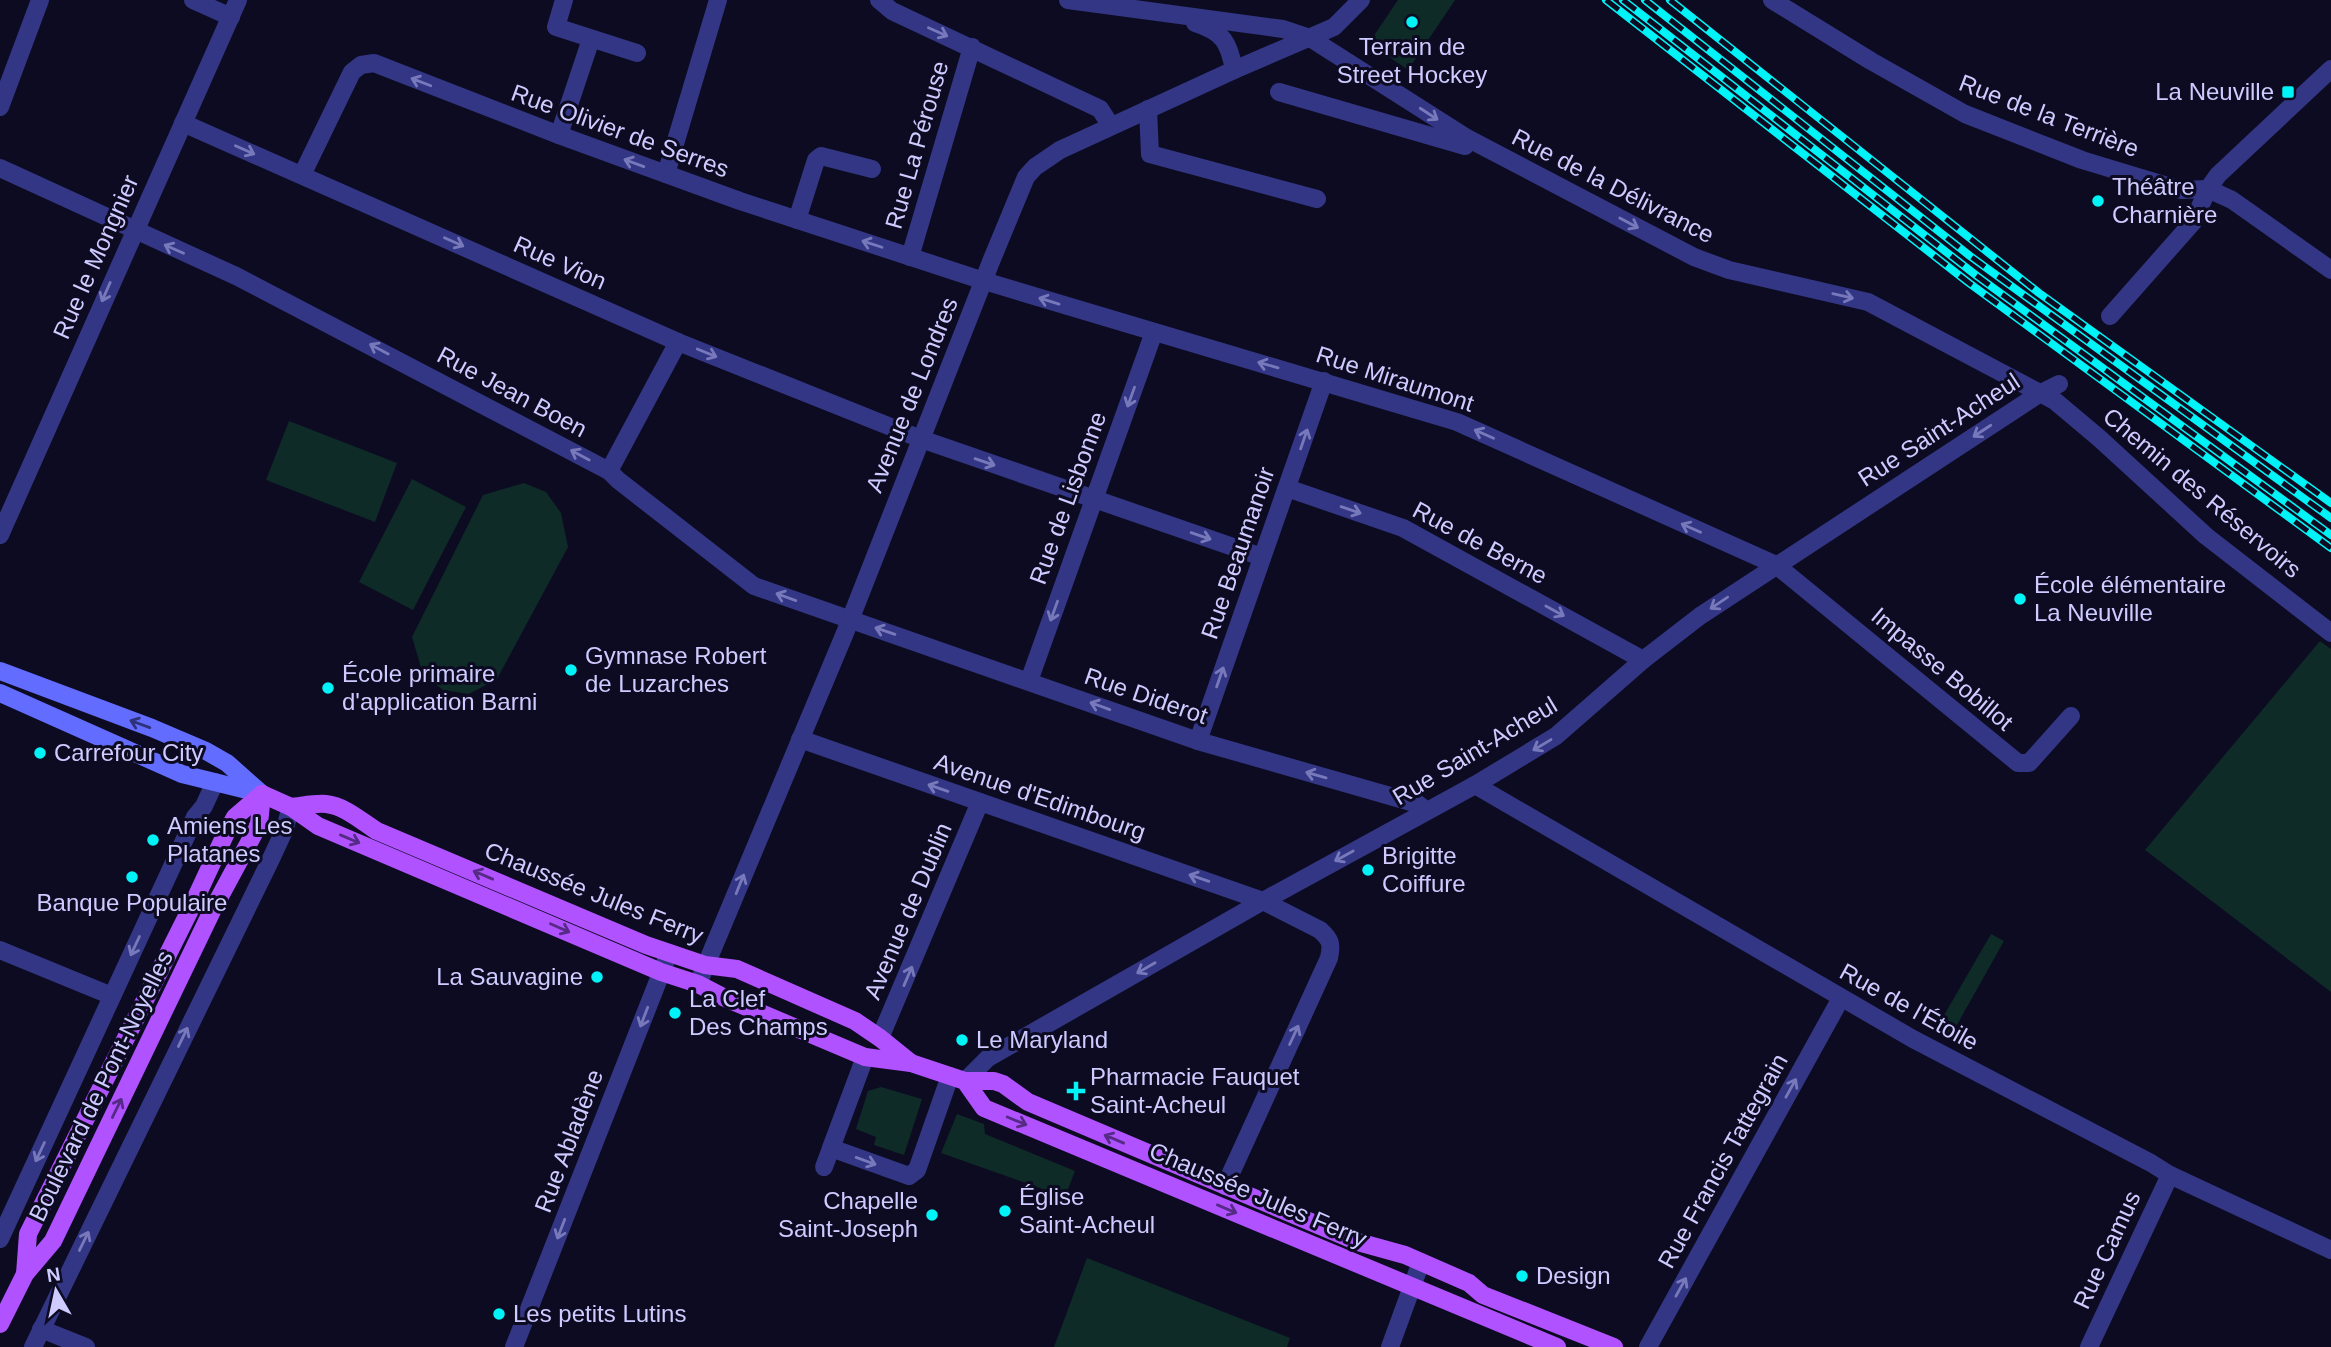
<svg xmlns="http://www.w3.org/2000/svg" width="2331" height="1347" font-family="Arial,sans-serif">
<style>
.green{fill:#0e2b28}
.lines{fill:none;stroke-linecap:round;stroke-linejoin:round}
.street{stroke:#323684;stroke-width:18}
.secondary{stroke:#626cff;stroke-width:18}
.primary{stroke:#b052ff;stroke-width:18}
.rail-casing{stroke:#00f3f6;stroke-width:8}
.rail{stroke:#0d0b21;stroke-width:5;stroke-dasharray:16;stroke-linecap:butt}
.oneway{stroke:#7879bb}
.oneway2{stroke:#2f327a}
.oneway3{stroke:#562b85}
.poi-dot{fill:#00f3f6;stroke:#0d0b21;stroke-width:2.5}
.labels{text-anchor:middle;stroke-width:6;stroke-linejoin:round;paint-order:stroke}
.poi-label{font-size:24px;fill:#cdcbff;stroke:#0d0b21;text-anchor:start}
.street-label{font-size:24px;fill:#cdcbff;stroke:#0d0b21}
</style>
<rect width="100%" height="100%" fill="#0d0b21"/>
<g class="green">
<polygon points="1398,0 1455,0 1408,70 1369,43"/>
<polygon points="289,421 397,463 375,522 266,480"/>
<polygon points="412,479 466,507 413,610 359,582"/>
<polygon points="524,483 546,492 561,513 568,547 497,679 469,694 443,690 423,674 412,637 483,495"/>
<polygon points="2320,641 2331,649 2331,992 2145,850"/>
<polygon points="1991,934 2004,941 1949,1039 1935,1031"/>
<polygon points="881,1087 922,1099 904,1155 874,1145 876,1137 856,1129 868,1091"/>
<polygon points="957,1114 984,1124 985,1134 1075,1171 1065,1197 941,1153"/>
<polygon points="1087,1258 1290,1338 1287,1347 1054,1347"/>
</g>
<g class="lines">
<g class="street">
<polyline points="193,0 231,17"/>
<polyline points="564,0 556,27 637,53"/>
<polyline points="879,0 892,11 1100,109 1111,126"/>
<polyline points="1068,0 1283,29 1310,38 1467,138 1694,257 1729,270 1868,302 2055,401 2099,438 2206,536 2331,633"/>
<polyline points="1772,0 1871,61 1965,114 2082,160 2181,190 2208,189 2232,200 2331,270"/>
<path d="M 1195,23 C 1223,32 1229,42 1234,70"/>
<polyline points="1279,92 1465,146 1466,142"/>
<polyline points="0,107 40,0"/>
<polyline points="1148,109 1150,154 1317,199"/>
<polyline points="183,123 678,342 921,439 1262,557"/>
<polyline points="559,135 591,39"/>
<polyline points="0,168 236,276 609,471 618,480 754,586 1198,741 1418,804 1427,811"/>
<polyline points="666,174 718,0"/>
<polyline points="302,175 352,72 361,65 374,63 559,135 740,201 984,281 1457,422 1776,565 2018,763 2029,763 2071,716"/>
<polyline points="797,220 816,160 821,156 872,169"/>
<polyline points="910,257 972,47"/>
<polyline points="2110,316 2193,222 2208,189 2218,175 2331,69"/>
<polyline points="609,471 678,342"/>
<polyline points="1287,488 1403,528 1643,660"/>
<polyline points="0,535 238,0"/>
<polyline points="1029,681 1154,332"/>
<path d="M 800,739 L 1263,901 L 1320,930 C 1331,940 1332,944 1329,958 L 1225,1186"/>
<polyline points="1198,741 1324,381"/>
<polyline points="1475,785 1913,1039 2151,1163 2170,1175 2331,1250"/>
<polyline points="0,950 112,996"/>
<polyline points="698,984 845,633 992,259 1026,177 1035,167 1060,150 1234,70 1334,27 1361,0"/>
<polyline points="880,1038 980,802"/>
<polyline points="865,1057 831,1148 909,1176 917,1170 950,1076"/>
<polyline points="965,1081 988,1058 1263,901 1475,785 1556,736 1643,660 1700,616 2039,394 2059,384"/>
<polyline points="824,1167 831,1148"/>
<polyline points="0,1239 195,817 204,806 215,782"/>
<polyline points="41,1329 86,1347"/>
<polyline points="33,1347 270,861 284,831 291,807"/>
<polyline points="514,1347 669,953"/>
<polyline points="1390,1347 1421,1262"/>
<polyline points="1648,1347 1841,998"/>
<polyline points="2089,1347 2170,1175"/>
</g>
<g class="secondary">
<polyline points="0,671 152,728 206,751 227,763 262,794"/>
<polyline points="0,693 182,774 255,792"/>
</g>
<g class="primary">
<polyline points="262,794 291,807 318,826 661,972 698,984 725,998 865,1057 911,1063 965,1081 984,1108 1557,1347"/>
<path d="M 291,807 C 302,806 314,803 326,804 C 345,806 361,821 377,831 L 646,945 L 705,965 L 737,969 L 855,1021 L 880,1038 L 911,1063"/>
<polyline points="965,1081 994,1081 1003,1084 1028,1102 1358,1242 1405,1255 1469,1283 1483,1295 1614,1347"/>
<polyline points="25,1274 28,1234 192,906 225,835 235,817 262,794"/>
<polyline points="0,1324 25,1274 53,1241 211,913 259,824 262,794"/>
</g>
<defs>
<g id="rail">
<polyline points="1606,0 1969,283 2331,548"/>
<polyline points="1623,0 1977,276 2331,535"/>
<polyline points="1645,0 1970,256 2331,518"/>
<polyline points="1670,0 2039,293 2331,503"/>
</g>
</defs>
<use href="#rail" class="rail-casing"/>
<use href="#rail" class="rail"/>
</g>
<defs><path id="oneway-shaft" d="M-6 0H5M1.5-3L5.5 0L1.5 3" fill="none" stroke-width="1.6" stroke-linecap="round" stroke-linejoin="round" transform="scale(1.75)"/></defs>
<g class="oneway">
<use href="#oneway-shaft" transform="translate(938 32) rotate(24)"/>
<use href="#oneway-shaft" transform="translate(421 82) rotate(-159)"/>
<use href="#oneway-shaft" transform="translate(1429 114) rotate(33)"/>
<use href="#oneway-shaft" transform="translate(245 150) rotate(24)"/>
<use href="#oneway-shaft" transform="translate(634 163) rotate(-160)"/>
<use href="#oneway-shaft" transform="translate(1629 223) rotate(28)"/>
<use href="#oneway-shaft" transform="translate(454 242) rotate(24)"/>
<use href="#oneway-shaft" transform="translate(872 244) rotate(-162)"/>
<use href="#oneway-shaft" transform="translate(174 249) rotate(-156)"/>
<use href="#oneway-shaft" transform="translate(106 292) rotate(114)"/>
<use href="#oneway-shaft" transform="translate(1843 296) rotate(13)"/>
<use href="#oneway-shaft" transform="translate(1049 301) rotate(-163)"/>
<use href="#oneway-shaft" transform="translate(379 349) rotate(-152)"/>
<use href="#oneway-shaft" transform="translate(707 353) rotate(22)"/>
<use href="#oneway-shaft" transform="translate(1268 365) rotate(-164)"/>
<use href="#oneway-shaft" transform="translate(1131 397) rotate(110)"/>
<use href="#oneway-shaft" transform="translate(1982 431) rotate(147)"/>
<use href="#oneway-shaft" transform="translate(1484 434) rotate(-156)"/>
<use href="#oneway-shaft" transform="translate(1304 439) rotate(-71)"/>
<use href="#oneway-shaft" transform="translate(580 455) rotate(-152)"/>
<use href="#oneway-shaft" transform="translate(985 462) rotate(19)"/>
<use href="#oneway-shaft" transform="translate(1351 510) rotate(19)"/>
<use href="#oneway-shaft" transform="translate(1691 528) rotate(-156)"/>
<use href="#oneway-shaft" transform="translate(1201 536) rotate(19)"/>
<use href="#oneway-shaft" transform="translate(786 597) rotate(-160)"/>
<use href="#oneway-shaft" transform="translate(1719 603) rotate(146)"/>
<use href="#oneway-shaft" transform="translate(1054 611) rotate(110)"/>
<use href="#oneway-shaft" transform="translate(1555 611) rotate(29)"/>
<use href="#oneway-shaft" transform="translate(885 631) rotate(-161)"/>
<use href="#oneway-shaft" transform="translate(1220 677) rotate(-71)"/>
<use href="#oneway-shaft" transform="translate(1100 706) rotate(-160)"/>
<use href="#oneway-shaft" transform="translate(1542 745) rotate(149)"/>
<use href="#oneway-shaft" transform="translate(1316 775) rotate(-164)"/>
<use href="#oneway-shaft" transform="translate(938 788) rotate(-161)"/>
<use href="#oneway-shaft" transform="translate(1344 856) rotate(151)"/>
<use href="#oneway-shaft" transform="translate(1199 878) rotate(-161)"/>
<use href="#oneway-shaft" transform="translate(740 884) rotate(-68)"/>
<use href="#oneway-shaft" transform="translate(135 946) rotate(115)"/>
<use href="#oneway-shaft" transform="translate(1146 968) rotate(150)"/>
<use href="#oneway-shaft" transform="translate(908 976) rotate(-67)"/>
<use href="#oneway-shaft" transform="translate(644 1017) rotate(111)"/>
<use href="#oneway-shaft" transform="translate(1294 1035) rotate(-65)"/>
<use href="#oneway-shaft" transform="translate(183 1037) rotate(-64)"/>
<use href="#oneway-shaft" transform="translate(1791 1088) rotate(-61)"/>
<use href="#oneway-shaft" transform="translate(40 1152) rotate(115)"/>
<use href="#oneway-shaft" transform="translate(866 1161) rotate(20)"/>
<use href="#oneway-shaft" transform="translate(561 1229) rotate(111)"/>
<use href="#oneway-shaft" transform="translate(84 1241) rotate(-64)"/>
<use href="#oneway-shaft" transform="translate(1681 1287) rotate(-61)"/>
</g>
<use class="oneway2" href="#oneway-shaft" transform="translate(140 724) rotate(-160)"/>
<g class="oneway3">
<use href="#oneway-shaft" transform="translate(350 839) rotate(23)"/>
<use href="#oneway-shaft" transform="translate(483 875) rotate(-157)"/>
<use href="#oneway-shaft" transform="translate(560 928) rotate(24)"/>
<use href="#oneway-shaft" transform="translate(117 1108) rotate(-64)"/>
<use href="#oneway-shaft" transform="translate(1017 1121) rotate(22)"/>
<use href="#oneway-shaft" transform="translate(1114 1139) rotate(-157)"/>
<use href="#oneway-shaft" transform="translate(1227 1209) rotate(23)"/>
</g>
<g class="poi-dot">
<circle cx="1412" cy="22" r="7"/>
<rect x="2281" y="85" width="14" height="14" rx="3.5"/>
<circle cx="2098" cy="201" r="7"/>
<circle cx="2020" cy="599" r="7"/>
<circle cx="571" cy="670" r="7"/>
<circle cx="328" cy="688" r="7"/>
<circle cx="40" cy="753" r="7"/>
<circle cx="153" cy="840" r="7"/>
<circle cx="1368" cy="870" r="7"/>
<circle cx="132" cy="877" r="7"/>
<circle cx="597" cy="977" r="7"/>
<circle cx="675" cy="1013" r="7"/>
<circle cx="962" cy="1040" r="7"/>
<path d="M1072.5 1080.5h7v7h7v7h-7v7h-7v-7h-7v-7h7z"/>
<circle cx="1005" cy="1211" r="7"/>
<circle cx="932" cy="1215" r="7"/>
<circle cx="1522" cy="1276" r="7"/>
<circle cx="499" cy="1314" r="7"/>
</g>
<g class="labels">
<g class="poi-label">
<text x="1412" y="55" text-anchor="middle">Terrain de<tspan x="1412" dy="28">Street Hockey</tspan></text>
<text x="2274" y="100" text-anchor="end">La Neuville</text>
<text x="2112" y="195">Théâtre<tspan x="2112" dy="28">Charnière</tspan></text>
<text x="2034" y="593">École élémentaire<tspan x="2034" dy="28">La Neuville</tspan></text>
<text x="585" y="664">Gymnase Robert<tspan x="585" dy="28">de Luzarches</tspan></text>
<text x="342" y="682">École primaire<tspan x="342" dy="28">d'application Barni</tspan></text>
<text x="54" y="761">Carrefour City</text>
<text x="167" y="834">Amiens Les<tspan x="167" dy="28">Platanes</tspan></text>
<text x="1382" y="864">Brigitte<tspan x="1382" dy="28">Coiffure</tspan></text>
<text x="132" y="911" text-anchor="middle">Banque Populaire</text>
<text x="583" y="985" text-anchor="end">La Sauvagine</text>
<text x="689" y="1007">La Clef<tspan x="689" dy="28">Des Champs</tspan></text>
<text x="976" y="1048">Le Maryland</text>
<text x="1090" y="1085">Pharmacie Fauquet<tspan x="1090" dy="28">Saint-Acheul</tspan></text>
<text x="1019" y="1205">Église<tspan x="1019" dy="28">Saint-Acheul</tspan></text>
<text x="918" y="1209" text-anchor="end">Chapelle<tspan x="918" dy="28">Saint-Joseph</tspan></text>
<text x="1536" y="1284">Design</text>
<text x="513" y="1322">Les petits Lutins</text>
</g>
<g class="street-label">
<text transform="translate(2049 116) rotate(21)" y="8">Rue de la Terrière</text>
<text transform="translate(620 131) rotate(20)" y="8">Rue Olivier de Serres</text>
<text transform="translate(917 145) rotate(-74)" y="8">Rue La Pérouse</text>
<text transform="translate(1613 186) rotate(27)" y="8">Rue de la Délivrance</text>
<text transform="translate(96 257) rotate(-66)" y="8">Rue le Mongnier</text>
<text transform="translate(560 263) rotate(24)" y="8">Rue Vion</text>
<text transform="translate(1395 379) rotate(18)" y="8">Rue Miraumont</text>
<text transform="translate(512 392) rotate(28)" y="8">Rue Jean Boen</text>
<text transform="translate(912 395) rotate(-68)" y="8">Avenue de Londres</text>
<text transform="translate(1939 430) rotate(-33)" y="8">Rue Saint-Acheul</text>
<text transform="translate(2202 493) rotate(40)" y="8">Chemin des Réservoirs</text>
<text transform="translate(1068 498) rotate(-70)" y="8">Rue de Lisbonne</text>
<text transform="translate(1480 543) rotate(28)" y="8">Rue de Berne</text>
<text transform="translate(1238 553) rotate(-71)" y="8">Rue Beaumanoir</text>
<text transform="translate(1942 669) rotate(40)" y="8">Impasse Bobillot</text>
<text transform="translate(1146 696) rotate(19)" y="8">Rue Diderot</text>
<text transform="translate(1475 751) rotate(-31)" y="8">Rue Saint-Acheul</text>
<text transform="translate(1040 797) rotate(19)" y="8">Avenue d'Edimbourg</text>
<text transform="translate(594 893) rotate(22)" y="8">Chaussée Jules Ferry</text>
<text transform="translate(908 911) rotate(-67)" y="8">Avenue de Dublin</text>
<text transform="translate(1909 1007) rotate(29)" y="8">Rue de l'Étoile</text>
<text transform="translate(101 1086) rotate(-64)" y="8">Boulevard de Pont-Noyelles</text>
<text transform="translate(569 1141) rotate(-69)" y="8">Rue Abladène</text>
<text transform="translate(1723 1161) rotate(-61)" y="8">Rue Francis Tattegrain</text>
<text transform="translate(1258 1195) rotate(23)" y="8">Chaussée Jules Ferry</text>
<text transform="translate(2107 1250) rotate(-65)" y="8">Rue Camus</text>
</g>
</g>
<g transform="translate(56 1291) rotate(351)" stroke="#0d0b21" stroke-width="5" paint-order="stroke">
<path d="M0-5L12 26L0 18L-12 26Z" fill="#cdcbff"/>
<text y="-10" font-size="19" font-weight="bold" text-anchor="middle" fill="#cdcbff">N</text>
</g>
</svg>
